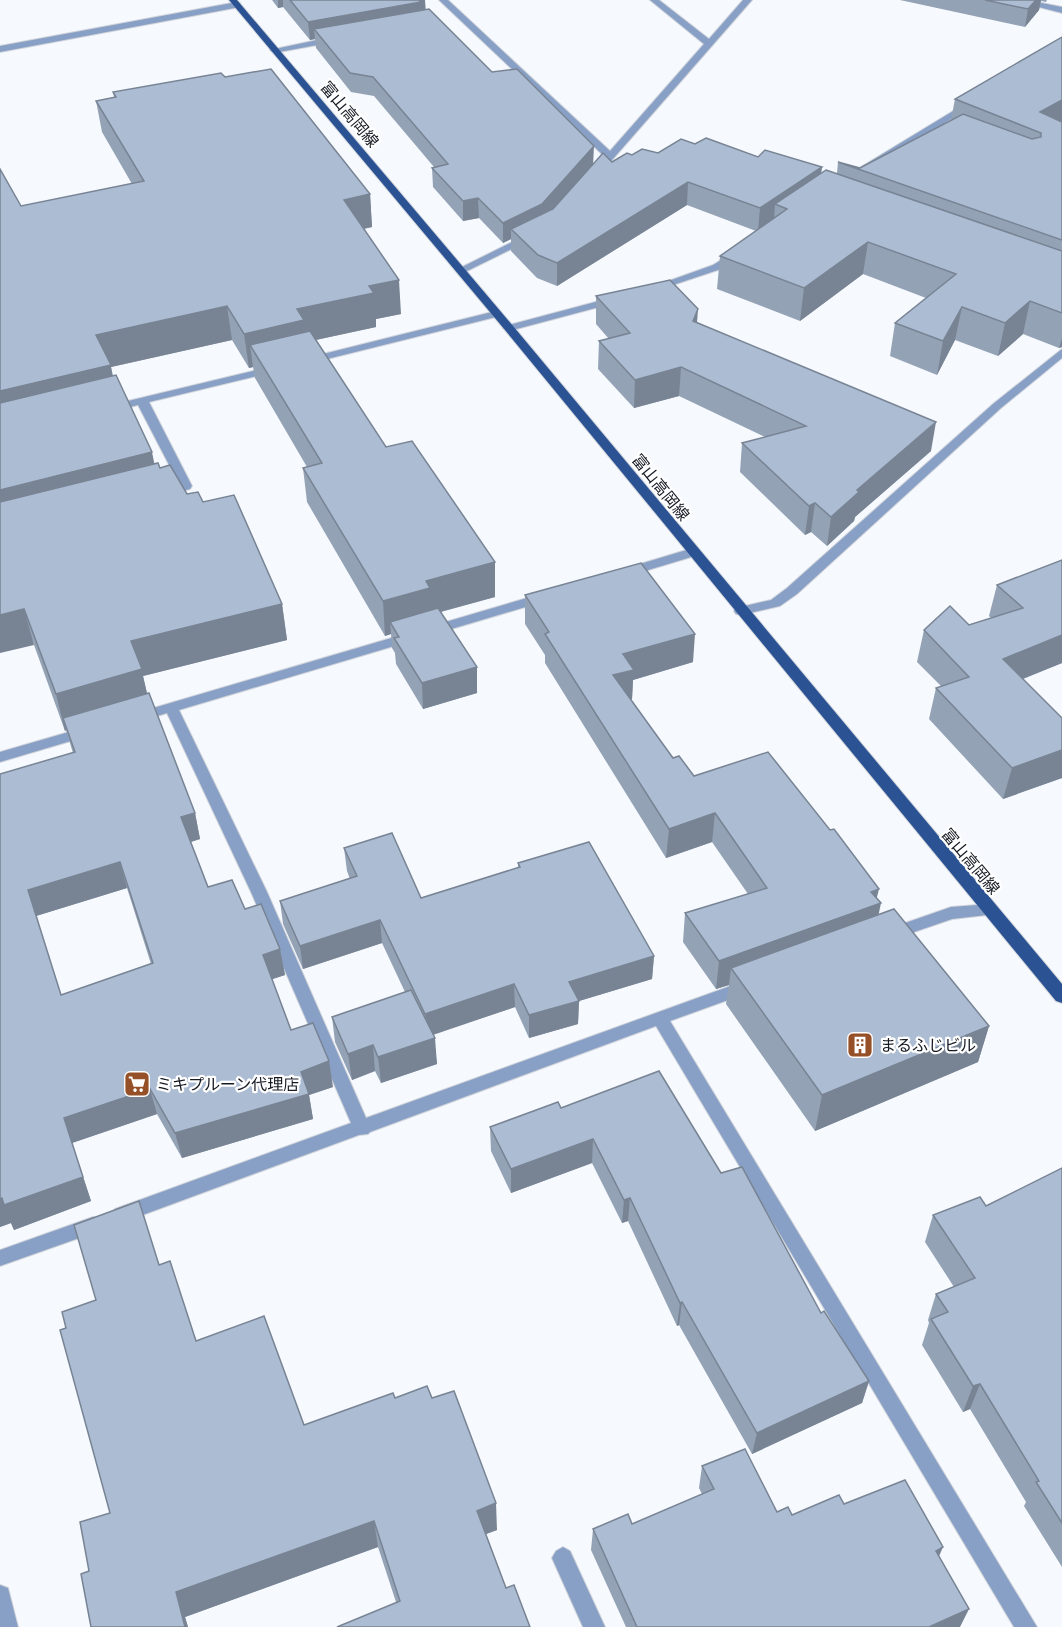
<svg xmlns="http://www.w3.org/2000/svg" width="1062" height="1627" font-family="Inter,'Noto Sans JP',sans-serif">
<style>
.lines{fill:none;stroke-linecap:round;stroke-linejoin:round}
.service-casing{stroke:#d2d5db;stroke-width:2}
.minor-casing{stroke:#d2d5db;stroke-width:2}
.tertiary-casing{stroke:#d2d5db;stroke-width:2}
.primary-casing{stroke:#d2d5db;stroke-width:2}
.service{fill:#88a0c5;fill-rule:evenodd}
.minor{fill:#88a0c5;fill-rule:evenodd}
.tertiary{fill:#88a0c5;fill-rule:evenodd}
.primary{fill:#2b5393;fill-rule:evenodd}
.wall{fill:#94a2b5;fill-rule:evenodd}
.shaded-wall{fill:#788494}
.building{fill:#acbcd3;stroke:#788494;stroke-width:1.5;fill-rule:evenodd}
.labels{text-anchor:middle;stroke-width:4.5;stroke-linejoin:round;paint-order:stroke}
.street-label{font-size:16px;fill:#141922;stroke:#fff}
.poi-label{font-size:16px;fill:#141922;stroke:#fff;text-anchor:start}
</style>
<rect width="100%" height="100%" fill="#f6f9fe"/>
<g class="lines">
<defs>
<polygon id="service" points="563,1547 570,1551 605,1627 583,1627 552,1558 556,1551"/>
<g id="minor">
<polygon points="439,0 448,0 610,151 704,44 650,0 659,0 709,39 743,0 752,0 598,176 595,177 590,174 605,157"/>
<polygon points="1011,0 1027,0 1062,7 1062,13"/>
<polygon points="336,36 340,39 339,41 274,53 270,50"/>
<polygon points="968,102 971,103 971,107 869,169 861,167"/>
<polygon points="528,234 532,235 532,239 465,272 456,270"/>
<polygon points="734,252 739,255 738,257 721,269 658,290 654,291 649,288 713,265"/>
<polygon points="614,297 618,298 618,302 509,331 503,328 505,326"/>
<polygon points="496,311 500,312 500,316 307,364 301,361 303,359"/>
<polygon points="1062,349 1062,358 1001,408 797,594 780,606 741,615 736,614 734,611 736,608 771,600 787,588 993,404"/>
<polygon points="274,366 280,369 278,371 149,402 192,486 190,489 163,496 159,495 157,492 159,489 179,484 138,405 111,412 105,408 107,406"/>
<polygon points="693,548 698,549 699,552 698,555 625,577 618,573 620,570"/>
<polygon points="544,593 549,594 551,597 549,600 179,710 267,892 366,1118 747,980 753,981 755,986 753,991 670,1021 1037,1627 1014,1627 656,1026 370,1132 368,1134 359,1135 121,1223 115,1221 112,1215 115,1209 351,1123 251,892 167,713 138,722 133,720 131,717 133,714"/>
<polygon points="86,727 93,732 91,735 0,762 0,752"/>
<polygon points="990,904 996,906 998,910 996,914 952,919 891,940 885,938 883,934 885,930 951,907"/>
<polygon points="93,1217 99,1219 102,1225 99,1231 0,1266 0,1250"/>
<polygon points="0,1585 8,1588 18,1627 0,1627"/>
</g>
<polygon id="tertiary" points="237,2 240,3 240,7 0,52 0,46"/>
<polygon id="primary" points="229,0 237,0 513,326 1062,984 1062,1003 1056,1001 505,330"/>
</defs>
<use href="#service" class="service-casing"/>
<use href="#minor" class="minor-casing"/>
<use href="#tertiary" class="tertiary-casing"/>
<use href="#primary" class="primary-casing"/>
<use href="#service" class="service"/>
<use href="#minor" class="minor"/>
<use href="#tertiary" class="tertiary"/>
<use href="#primary" class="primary"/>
</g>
<g class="wall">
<polygon points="272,0 425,0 425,10 492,72 593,163 612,162 632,155 658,153 695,144 758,157 822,167 821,173 837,173 838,162 860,168 951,120 955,99 1062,37 1062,347 1059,348 1023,334 998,356 955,340 937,375 890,356 895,323 926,298 863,274 800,321 717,289 720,256 756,231 687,205 557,286 537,278 511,251 511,239 503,243 479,218 463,221 433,187 432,168 434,167 374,96 351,92 316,48 315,39 310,40 283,7 278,8"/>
<polygon points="900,0 1047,0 1046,2 1041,1 1039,10 1025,27"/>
<path d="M 225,77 L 370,194 L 372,227 L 364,229 L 401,314 L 376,319 L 376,327 L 316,340 L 386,447 L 495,597 L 441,612 L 477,693 L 423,709 L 396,664 L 395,653 L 392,648 L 391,634 L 385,636 L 307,502 L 303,468 L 307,467 L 255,378 L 253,367 L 249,368 L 232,340 L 111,367 L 113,376 L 154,463 L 187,494 L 203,502 L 282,604 L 287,640 L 143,676 L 147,694 L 195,813 L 200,839 L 191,842 L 208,887 L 245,909 L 280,949 L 285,975 L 272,979 L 291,1030 L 333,1087 L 309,1095 L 313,1119 L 182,1158 L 157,1114 L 72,1143 L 91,1201 L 14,1230 L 11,1223 L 0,1227 L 0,774 L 73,753 L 66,730 L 65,731 L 34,645 L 0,558 L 21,206 L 132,184 L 102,132 L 96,101 L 114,97 L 113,92 ZM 127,888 L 151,964 L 61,995 L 36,916 Z"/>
<polygon points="596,296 697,323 931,451 855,517 854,521 827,546 811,532 805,535 740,472 742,443 765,437 679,396 634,408 598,369 599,341 609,339 596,324"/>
<polygon points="1062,560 1062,663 1023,679 1062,718 1062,778 1003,799 929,719 936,688 941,686 917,662 924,630 969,625 991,618 989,616 997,585"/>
<polygon points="525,595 693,662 633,680 632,699 631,699 673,758 694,776 877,899 878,915 989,1026 978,1062 815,1131 726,1004 729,985 716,989 683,942 685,913 748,894 712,842 666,858 545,663 545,655 525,624"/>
<polygon points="344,848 421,898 518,868 518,863 654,956 652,979 579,1001 578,1024 529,1038 515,1007 433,1034 437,1064 381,1083 375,1071 352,1080 335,1042 332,1017 405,992 382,943 303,969 283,924 280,901 350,879 347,871"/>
<polygon points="561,1108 721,1173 821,1313 869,1381 862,1403 752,1454 679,1325 677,1326 628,1221 622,1223 592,1163 511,1193 491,1151 490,1127"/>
<polygon points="1062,1168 1062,1567 1024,1506 1026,1502 970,1409 963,1412 922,1345 929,1323 928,1320 936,1294 954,1287 925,1242 933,1215 986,1206"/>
<polygon points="159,1265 196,1341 304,1425 395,1398 432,1398 497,1530 486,1534 506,1588 396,1602 378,1547 185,1617 188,1627 91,1627 89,1571 110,1513 66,1328 96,1300"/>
<polygon points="702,1466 777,1512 792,1515 844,1504 939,1556 960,1627 626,1627 591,1550 593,1529 632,1524 702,1494 699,1488"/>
</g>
<g class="shaded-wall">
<polygon points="278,0 283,0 283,7 278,8"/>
<polygon points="417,0 425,0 426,14 314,29 315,39 310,40 308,22"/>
<polygon points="1036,0 1041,0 1039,10 1025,27 1028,9"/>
<polygon points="1062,100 1062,127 1041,133 1040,112"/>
<polygon points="594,146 593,166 542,224 511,229 511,239 503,243 503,223"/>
<polygon points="822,167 819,189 787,209 775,204 774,220 758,231 760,208"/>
<polygon points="688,182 687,205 557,286 557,263"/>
<polygon points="370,194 372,227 346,232 344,200"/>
<polygon points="478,198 479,218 463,221 463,201"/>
<polygon points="868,242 863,274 800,321 804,288"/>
<polygon points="399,280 401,314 376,319 376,327 306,342 250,345 253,367 249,368 244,334 297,309 369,286"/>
<polygon points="1030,301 1023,334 998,356 1005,323"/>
<polygon points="227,306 232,340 111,367 117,400 0,428 0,391 96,335"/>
<polygon points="962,307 955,340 937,375 943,341"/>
<polygon points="698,309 696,337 693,321"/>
<polygon points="1062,338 1062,347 1059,348"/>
<polygon points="681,367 679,396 634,408 635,380"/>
<polygon points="936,422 931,451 855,517 854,521 827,546 831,517 857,490"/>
<polygon points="152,452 159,487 0,528 0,490"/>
<polygon points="815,503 811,532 805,535 809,506"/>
<polygon points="495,562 495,597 432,614 390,622 391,634 385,636 383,601 426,581"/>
<polygon points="282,604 287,640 143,676 150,706 63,718 66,730 65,731 56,694 131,641"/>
<polygon points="24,609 34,645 0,653 0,615"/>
<polygon points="695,634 693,662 633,680 632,699 612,704 613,675 623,654"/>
<polygon points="1062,635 1062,663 995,690 1003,659"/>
<polygon points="477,667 477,693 423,709 422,683"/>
<polygon points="1062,750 1062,778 1003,799 1012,768"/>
<polygon points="195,813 200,839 187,843 181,817"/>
<polygon points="715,813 712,842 666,858 669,829"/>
<polygon points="120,862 127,888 36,916 28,890"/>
<polygon points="879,889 875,905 881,903 875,932 731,968 729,985 716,989 719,961 871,892"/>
<polygon points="380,920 382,943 303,969 300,946"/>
<polygon points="280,949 285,975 267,981 263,955"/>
<polygon points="654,956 652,979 579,1001 578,1024 529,1038 529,1015 569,982"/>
<polygon points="514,984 515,1007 427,1037 425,1014"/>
<polygon points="989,1026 978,1062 815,1131 822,1095"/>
<polygon points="435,1038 437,1064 381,1083 378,1057"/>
<polygon points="373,1045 375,1071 352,1080 348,1054"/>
<polygon points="329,1061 333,1087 309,1095 313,1119 182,1158 175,1133 301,1072"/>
<polygon points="150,1089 157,1114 72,1143 91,1201 14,1230 11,1223 0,1227 0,1199 64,1118"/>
<polygon points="593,1139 592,1163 511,1193 511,1169"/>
<polygon points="630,1198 628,1221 622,1223 624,1200"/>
<polygon points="682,1302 679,1325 677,1326 680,1303"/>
<polygon points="869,1381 862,1403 752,1454 757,1433"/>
<polygon points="980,1384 970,1409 963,1412 973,1386"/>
<polygon points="496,1503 497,1530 478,1537 477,1511"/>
<polygon points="374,1521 378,1547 185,1617 188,1627 185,1627 176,1592"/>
<polygon points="943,1547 934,1568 936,1551"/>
<polygon points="969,1609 960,1627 929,1627"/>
</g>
<g class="building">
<polygon points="290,0 419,0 421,2 308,22"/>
<polygon points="985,0 1036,0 1028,9"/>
<polygon points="429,9 492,72 517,69 594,146 542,204 503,223 478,198 463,201 432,168 448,164 373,77 350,73 314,29"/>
<polygon points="1062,37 1062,100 1040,112 1062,122 1062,240 838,162 860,168 963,114 1032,139 1041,137 1041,133 955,99"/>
<polygon points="271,69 370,194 344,200 399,280 369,286 374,293 297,309 304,320 244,334 227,306 96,335 111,365 0,391 0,169 21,206 144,181 96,101 116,97 113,92 221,73 225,77"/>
<polygon points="706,138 758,157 765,150 822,167 760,208 688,182 557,263 538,255 511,229 553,209 603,153 612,162 627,153 632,155 642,149 658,153 681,139 695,144"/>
<polygon points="826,170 1062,251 1062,313 1030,301 1005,323 962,307 943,341 895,323 956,274 868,242 804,288 720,256 787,209 775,204"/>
<polygon points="670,280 698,309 693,321 936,422 857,490 859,492 831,517 815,503 809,506 742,443 806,426 681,367 635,380 599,341 630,333 596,296"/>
<polygon points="310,331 386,447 412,441 495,562 426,581 430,588 383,601 303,468 322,463 250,345"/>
<polygon points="116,375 152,452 0,490 0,403"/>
<polygon points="158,463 160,468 170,465 187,494 198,492 203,502 234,495 282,604 131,641 142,669 56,694 24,609 0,615 0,502"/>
<polygon points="1062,560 1062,635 1003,659 1062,718 1062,750 1012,768 936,688 969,677 924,630 950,606 969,625 1023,608 997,585"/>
<polygon points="641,563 695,634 623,654 634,670 613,675 673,758 679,756 694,776 768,752 830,830 834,829 879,889 871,892 881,903 719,961 685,913 767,888 715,813 669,829 545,634 549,632 525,595"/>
<polygon points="438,608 477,667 422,683 394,638 399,637 390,622"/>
<path d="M 149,693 L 195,813 L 181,817 L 208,887 L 232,880 L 245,909 L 261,904 L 280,949 L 263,955 L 291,1030 L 313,1023 L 329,1061 L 301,1072 L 309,1094 L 175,1133 L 150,1089 L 64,1118 L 83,1177 L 4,1205 L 2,1198 L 0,1199 L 0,774 L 75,752 L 63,718 ZM 120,862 L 153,963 L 61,995 L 28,890 Z"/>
<polygon points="392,833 421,898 520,867 518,863 589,842 654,956 569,982 579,1001 529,1015 514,984 425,1014 380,920 300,946 280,901 357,876 344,848"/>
<polygon points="894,909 989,1026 822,1095 731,968"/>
<polygon points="411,990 435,1038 378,1057 373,1045 348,1054 332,1017"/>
<polygon points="659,1071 721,1173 742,1167 821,1313 824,1311 869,1381 757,1433 682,1302 680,1303 630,1198 624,1200 593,1139 511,1169 490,1127 558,1102 561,1108"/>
<polygon points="1062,1168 1062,1523 1036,1482 1039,1481 980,1384 973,1386 931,1319 948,1312 936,1294 975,1278 933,1215 980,1197 986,1206"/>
<polygon points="139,1201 159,1265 170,1261 196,1341 264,1316 304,1425 393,1393 395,1398 427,1386 432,1398 454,1391 496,1503 477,1511 506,1588 514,1585 530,1627 337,1627 400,1601 374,1521 176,1592 185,1627 91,1627 81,1574 89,1571 80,1522 110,1513 60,1330 66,1328 62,1312 96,1300 74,1225"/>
<polygon points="745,1449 777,1512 788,1507 792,1515 839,1495 844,1504 905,1480 943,1547 936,1551 969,1609 929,1627 637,1627 593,1529 628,1514 632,1524 714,1489 702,1466"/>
</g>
<defs>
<symbol id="building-square" viewBox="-11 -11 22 22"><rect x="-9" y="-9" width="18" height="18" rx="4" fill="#965027" stroke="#fff"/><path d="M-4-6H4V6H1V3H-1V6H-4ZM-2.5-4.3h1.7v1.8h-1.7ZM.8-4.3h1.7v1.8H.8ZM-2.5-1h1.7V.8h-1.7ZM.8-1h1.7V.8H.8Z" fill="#fff"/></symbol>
<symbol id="supermarket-square" viewBox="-11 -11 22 22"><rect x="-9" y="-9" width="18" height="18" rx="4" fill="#965027" stroke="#fff"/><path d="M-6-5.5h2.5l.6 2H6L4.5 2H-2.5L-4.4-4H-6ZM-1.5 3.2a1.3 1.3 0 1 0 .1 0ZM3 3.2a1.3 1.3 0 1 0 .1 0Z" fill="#fff"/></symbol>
</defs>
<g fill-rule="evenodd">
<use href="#building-square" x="845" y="1030" width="30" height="30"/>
<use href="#supermarket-square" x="122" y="1069" width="30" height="30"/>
</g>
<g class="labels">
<g class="street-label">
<text transform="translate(350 114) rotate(50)" y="6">富山高岡線</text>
<text transform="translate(661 487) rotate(51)" y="6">富山高岡線</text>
<text transform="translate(971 861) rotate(50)" y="6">富山高岡線</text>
</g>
<g class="poi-label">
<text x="880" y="1051">まるふじビル</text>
<text x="156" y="1090">ミキプルーン代理店</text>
</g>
</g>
</svg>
